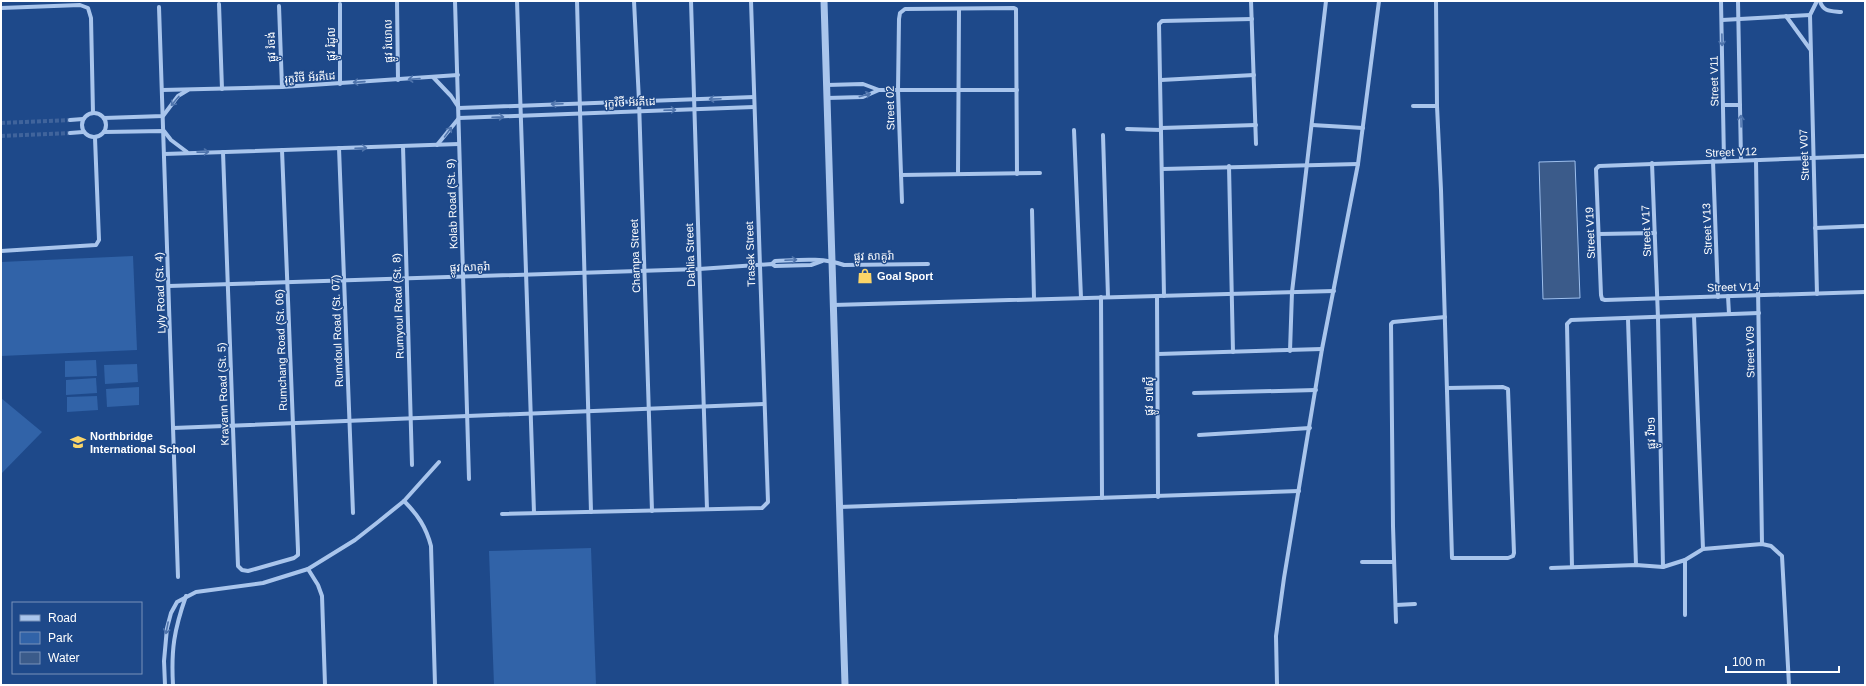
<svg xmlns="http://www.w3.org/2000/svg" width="1866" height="686" font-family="Arial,'Noto Sans Khmer',sans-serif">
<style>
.green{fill:#3163a8}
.water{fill:#3b5b8a;stroke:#9dbfed}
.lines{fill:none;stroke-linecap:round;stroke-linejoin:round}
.minor-tunnel{stroke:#40649c;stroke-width:4;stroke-dasharray:4 2;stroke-linecap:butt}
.minor{stroke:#a9c5ec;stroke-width:4}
.tertiary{stroke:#a9c5ec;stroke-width:7}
.oneway{stroke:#4f74ac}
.labels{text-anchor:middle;stroke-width:3;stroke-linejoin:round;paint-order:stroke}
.street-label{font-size:11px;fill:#fff;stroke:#1e498a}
.poi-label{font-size:11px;font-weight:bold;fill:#fff;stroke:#1e498a;text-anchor:start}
</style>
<rect width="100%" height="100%" fill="#1e498a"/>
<g class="green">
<polygon points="133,256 137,350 1,356 1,262"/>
<polygon points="96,360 97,376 65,377 65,361"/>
<polygon points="137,364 138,382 105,384 104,365"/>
<polygon points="96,378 97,393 66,395 66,380"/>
<polygon points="139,387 139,405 107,407 106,389"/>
<polygon points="97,396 98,410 67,412 67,397"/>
<polygon points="1,398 42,432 1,474"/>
<polygon points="591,548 596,685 494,685 489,551"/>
</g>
<polygon class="water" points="1575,161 1580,298 1543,299 1539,162"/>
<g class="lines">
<g class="minor-tunnel">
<polyline points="1,123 70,120"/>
<polyline points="1,136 70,133"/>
</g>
<g class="minor">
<polyline points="397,1 398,80"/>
<polyline points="455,1 469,479"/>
<polyline points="517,1 534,513"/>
<polyline points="577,1 591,512"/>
<polyline points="634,1 639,101 652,511"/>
<polyline points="691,1 707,509"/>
<polyline points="1251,1 1256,144"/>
<polyline points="1436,1 1437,106 1441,190 1452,558 1508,558 1513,556 1514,553 1508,389 1503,387 1447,388"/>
<polyline points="1721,1 1724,161"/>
<polyline points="1738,1 1741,160"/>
<path d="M 1820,1 C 1823,12 1831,11 1841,12"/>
<polyline points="219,4 222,89"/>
<polyline points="340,4 340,84"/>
<polyline points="279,6 282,87"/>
<polyline points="159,7 178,577"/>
<polyline points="1,8 80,5 88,8 91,18 93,113"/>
<polyline points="1786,16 1810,49"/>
<polyline points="1722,20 1810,15"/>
<polyline points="433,77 451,96 459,108 754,97"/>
<polyline points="1161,80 1254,75"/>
<polyline points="827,85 863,84 879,90 1017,90"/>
<polyline points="162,90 282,87 458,75"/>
<polyline points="827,98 863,97 879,90"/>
<polyline points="1723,105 1740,105"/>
<polyline points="1413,106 1437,106"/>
<circle cx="94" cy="125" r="12"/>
<polyline points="104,118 163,116 178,96 188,90"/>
<polyline points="70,120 83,119"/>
<polyline points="1312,125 1363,128"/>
<polyline points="1161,128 1256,125"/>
<polyline points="1127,129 1161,130"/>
<polyline points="1074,130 1081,298"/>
<polyline points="104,132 164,131 171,140 187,152"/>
<polyline points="70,133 83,132"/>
<polyline points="1103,135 1108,297"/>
<polyline points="437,145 459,118 754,107"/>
<polyline points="403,146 412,465"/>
<polyline points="339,148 353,513"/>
<polyline points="223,152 238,566 242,570 248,571 294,558 298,555 298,550 282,150"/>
<polyline points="164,154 459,144"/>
<polyline points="1865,156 1599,166 1596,169 1601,295 1602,299 1605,300 1865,292"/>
<polyline points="1756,160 1762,544"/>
<polyline points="1713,161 1718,297"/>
<polyline points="1652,163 1658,318 1663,567"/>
<polyline points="1229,166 1233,352"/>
<polyline points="1162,169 1358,164"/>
<polyline points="958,174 959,10"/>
<polyline points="901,175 1040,173"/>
<polyline points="902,202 898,90 899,19 900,13 905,9 1014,8 1016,9 1017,174"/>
<polyline points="1032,210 1034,299"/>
<polyline points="1815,228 1865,226"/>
<polyline points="1599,234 1655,233"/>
<polyline points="1,251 96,245 99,240 95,138"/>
<path d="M 772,264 L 775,261 C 798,260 822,257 844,265 L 928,264"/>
<polyline points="169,286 699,269 772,264 775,266 811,265 822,261"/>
<polyline points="1817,294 1810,15 1817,1"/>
<polyline points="1157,296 1158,497"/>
<polyline points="1164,296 1159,24 1162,21 1252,19"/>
<polyline points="1728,296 1729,314"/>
<polyline points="1101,297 1102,498"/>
<polyline points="833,305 1334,291"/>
<polyline points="1694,316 1703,549"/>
<polyline points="1628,319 1636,565"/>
<polyline points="1290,351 1292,292 1326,1"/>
<polyline points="1158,354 1322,349"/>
<polyline points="1194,393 1316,390"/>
<polyline points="173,428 764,404"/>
<polyline points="1199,435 1310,428"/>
<path d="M 404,501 C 418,515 426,527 431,546 L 435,685"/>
<polyline points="839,507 1299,491"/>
<polyline points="502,514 762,508 768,502 751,1"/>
<polyline points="1362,562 1394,562"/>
<polyline points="1572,567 1567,324 1571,320 1759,313"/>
<polyline points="1551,568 1636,565 1663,567 1685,560 1703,549 1762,544 1771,546 1782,556 1789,685"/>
<polyline points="308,569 318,585 322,596 325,685"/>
<polyline points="1396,605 1415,604"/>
<polyline points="1685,615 1685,560"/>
<polyline points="1396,622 1393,526 1391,324 1393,322 1445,317"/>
<polyline points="165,685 164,661 167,628 171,613 177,602 196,592 263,583 308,569 355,540 378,522 404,501 439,462"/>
<path d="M 173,685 C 171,650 174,630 186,596"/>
<polyline points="1277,685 1276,636 1284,578 1322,349 1358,164 1379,1"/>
</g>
<polyline class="tertiary" points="824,1 845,685"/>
</g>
<defs><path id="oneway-shaft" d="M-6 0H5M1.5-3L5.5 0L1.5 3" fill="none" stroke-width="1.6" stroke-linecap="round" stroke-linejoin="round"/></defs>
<g class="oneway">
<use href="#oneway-shaft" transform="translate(1722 40) rotate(89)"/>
<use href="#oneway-shaft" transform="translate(414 79) rotate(176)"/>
<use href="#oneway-shaft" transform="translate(359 82) rotate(176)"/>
<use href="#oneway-shaft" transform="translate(865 95) rotate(-16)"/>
<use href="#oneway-shaft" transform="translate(715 99) rotate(178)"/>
<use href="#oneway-shaft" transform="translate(175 101) rotate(130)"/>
<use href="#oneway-shaft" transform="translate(557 104) rotate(178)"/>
<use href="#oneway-shaft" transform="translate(670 110) rotate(-2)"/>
<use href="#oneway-shaft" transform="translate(498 117) rotate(-2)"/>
<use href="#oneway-shaft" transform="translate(1741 121) rotate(-91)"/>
<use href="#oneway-shaft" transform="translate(448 132) rotate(-54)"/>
<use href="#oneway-shaft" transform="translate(361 148) rotate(-2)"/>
<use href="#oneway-shaft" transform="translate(203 152) rotate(-1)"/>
<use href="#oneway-shaft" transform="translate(791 260) rotate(-3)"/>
<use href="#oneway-shaft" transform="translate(167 628) rotate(101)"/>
</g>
<defs>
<symbol id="shop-bare" viewBox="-9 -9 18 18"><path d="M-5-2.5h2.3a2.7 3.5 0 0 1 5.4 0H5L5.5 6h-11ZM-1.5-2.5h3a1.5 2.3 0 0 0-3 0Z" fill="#fbd568" stroke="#1e498a" stroke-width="2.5" paint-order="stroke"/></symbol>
<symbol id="school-bare" viewBox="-9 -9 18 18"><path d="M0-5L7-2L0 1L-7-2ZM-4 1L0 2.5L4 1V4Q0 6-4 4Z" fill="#fbd568" stroke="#1e498a" stroke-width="2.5" paint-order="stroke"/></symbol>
</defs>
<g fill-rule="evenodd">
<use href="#shop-bare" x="854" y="265" width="22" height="22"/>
<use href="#school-bare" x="67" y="431" width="22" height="22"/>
</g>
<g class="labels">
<g class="street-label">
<text transform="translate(388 41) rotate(-91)" y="4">ផ្លូវ រំយោល</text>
<text transform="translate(331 44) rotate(-90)" y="4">ផ្លូវ រំដូល</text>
<text transform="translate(271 47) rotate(-92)" y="4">ផ្លូវ រំចង់</text>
<text transform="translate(310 77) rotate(-4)" y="4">រុក្ខវិថី អ័រគីដេ</text>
<text transform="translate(1714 81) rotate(-91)" y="4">Street V11</text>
<text transform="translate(630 102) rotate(-2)" y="4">រុក្ខវិថី អ័រគីដេ</text>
<text transform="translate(890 108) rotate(-91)" y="4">Street 02</text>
<text transform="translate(1731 152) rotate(-2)" y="4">Street V12</text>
<text transform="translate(1804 155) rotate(-92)" y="4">Street V07</text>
<text transform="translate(452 204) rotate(-92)" y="4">Kolab Road (St. 9)</text>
<text transform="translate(1707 229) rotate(-92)" y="4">Street V13</text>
<text transform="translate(1646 231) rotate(-92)" y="4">Street V17</text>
<text transform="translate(1590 233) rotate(-92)" y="4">Street V19</text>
<text transform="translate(750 254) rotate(-92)" y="4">Trasek Street</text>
<text transform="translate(690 255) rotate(-92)" y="4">Dahlia Street</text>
<text transform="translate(635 256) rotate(-92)" y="4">Champa Street</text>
<text transform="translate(874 256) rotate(-1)" y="4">ផ្លូវ សាគូរ៉ា</text>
<text transform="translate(470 267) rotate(-2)" y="4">ផ្លូវ សាគូរ៉ា</text>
<text transform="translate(1733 287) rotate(-1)" y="4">Street V14</text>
<text transform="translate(160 293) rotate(-92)" y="4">Lyly Road (St. 4)</text>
<text transform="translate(398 306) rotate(-92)" y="4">Rumyoul Road (St. 8)</text>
<text transform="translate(337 331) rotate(-92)" y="4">Rumdoul Road (St. 07)</text>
<text transform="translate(281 350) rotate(-92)" y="4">Rumchang Road (St. 06)</text>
<text transform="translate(1750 352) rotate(-91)" y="4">Street V09</text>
<text transform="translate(223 394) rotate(-92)" y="4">Kravann Road (St. 5)</text>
<text transform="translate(1149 396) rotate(-90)" y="4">ផ្លូវ ១៧ស៊ី</text>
<text transform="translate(1651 433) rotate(-91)" y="4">ផ្លូវ វី២១</text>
</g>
<g class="poi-label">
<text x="877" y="280">Goal Sport</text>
<text x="90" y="440">Northbridge<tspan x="90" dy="13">International School</tspan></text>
</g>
</g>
<rect width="1866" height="686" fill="none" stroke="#ffffff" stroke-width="4"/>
<rect x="12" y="602" width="130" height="72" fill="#1e498a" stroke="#7892b9"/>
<rect x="20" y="615" width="20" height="6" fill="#a9c5ec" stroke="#7892b9"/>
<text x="48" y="622" font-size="12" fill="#ffffff">Road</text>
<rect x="20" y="632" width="20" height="12" fill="#3163a8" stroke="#7892b9"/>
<text x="48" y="642" font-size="12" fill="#ffffff">Park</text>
<rect x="20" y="652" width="20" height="12" fill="#3b5b8a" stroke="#7892b9"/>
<text x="48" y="662" font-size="12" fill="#ffffff">Water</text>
<path d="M1726 666v6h113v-6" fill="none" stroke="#ffffff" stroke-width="2"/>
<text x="1732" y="666" font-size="12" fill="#ffffff" stroke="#1e498a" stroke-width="3" paint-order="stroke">100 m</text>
</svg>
